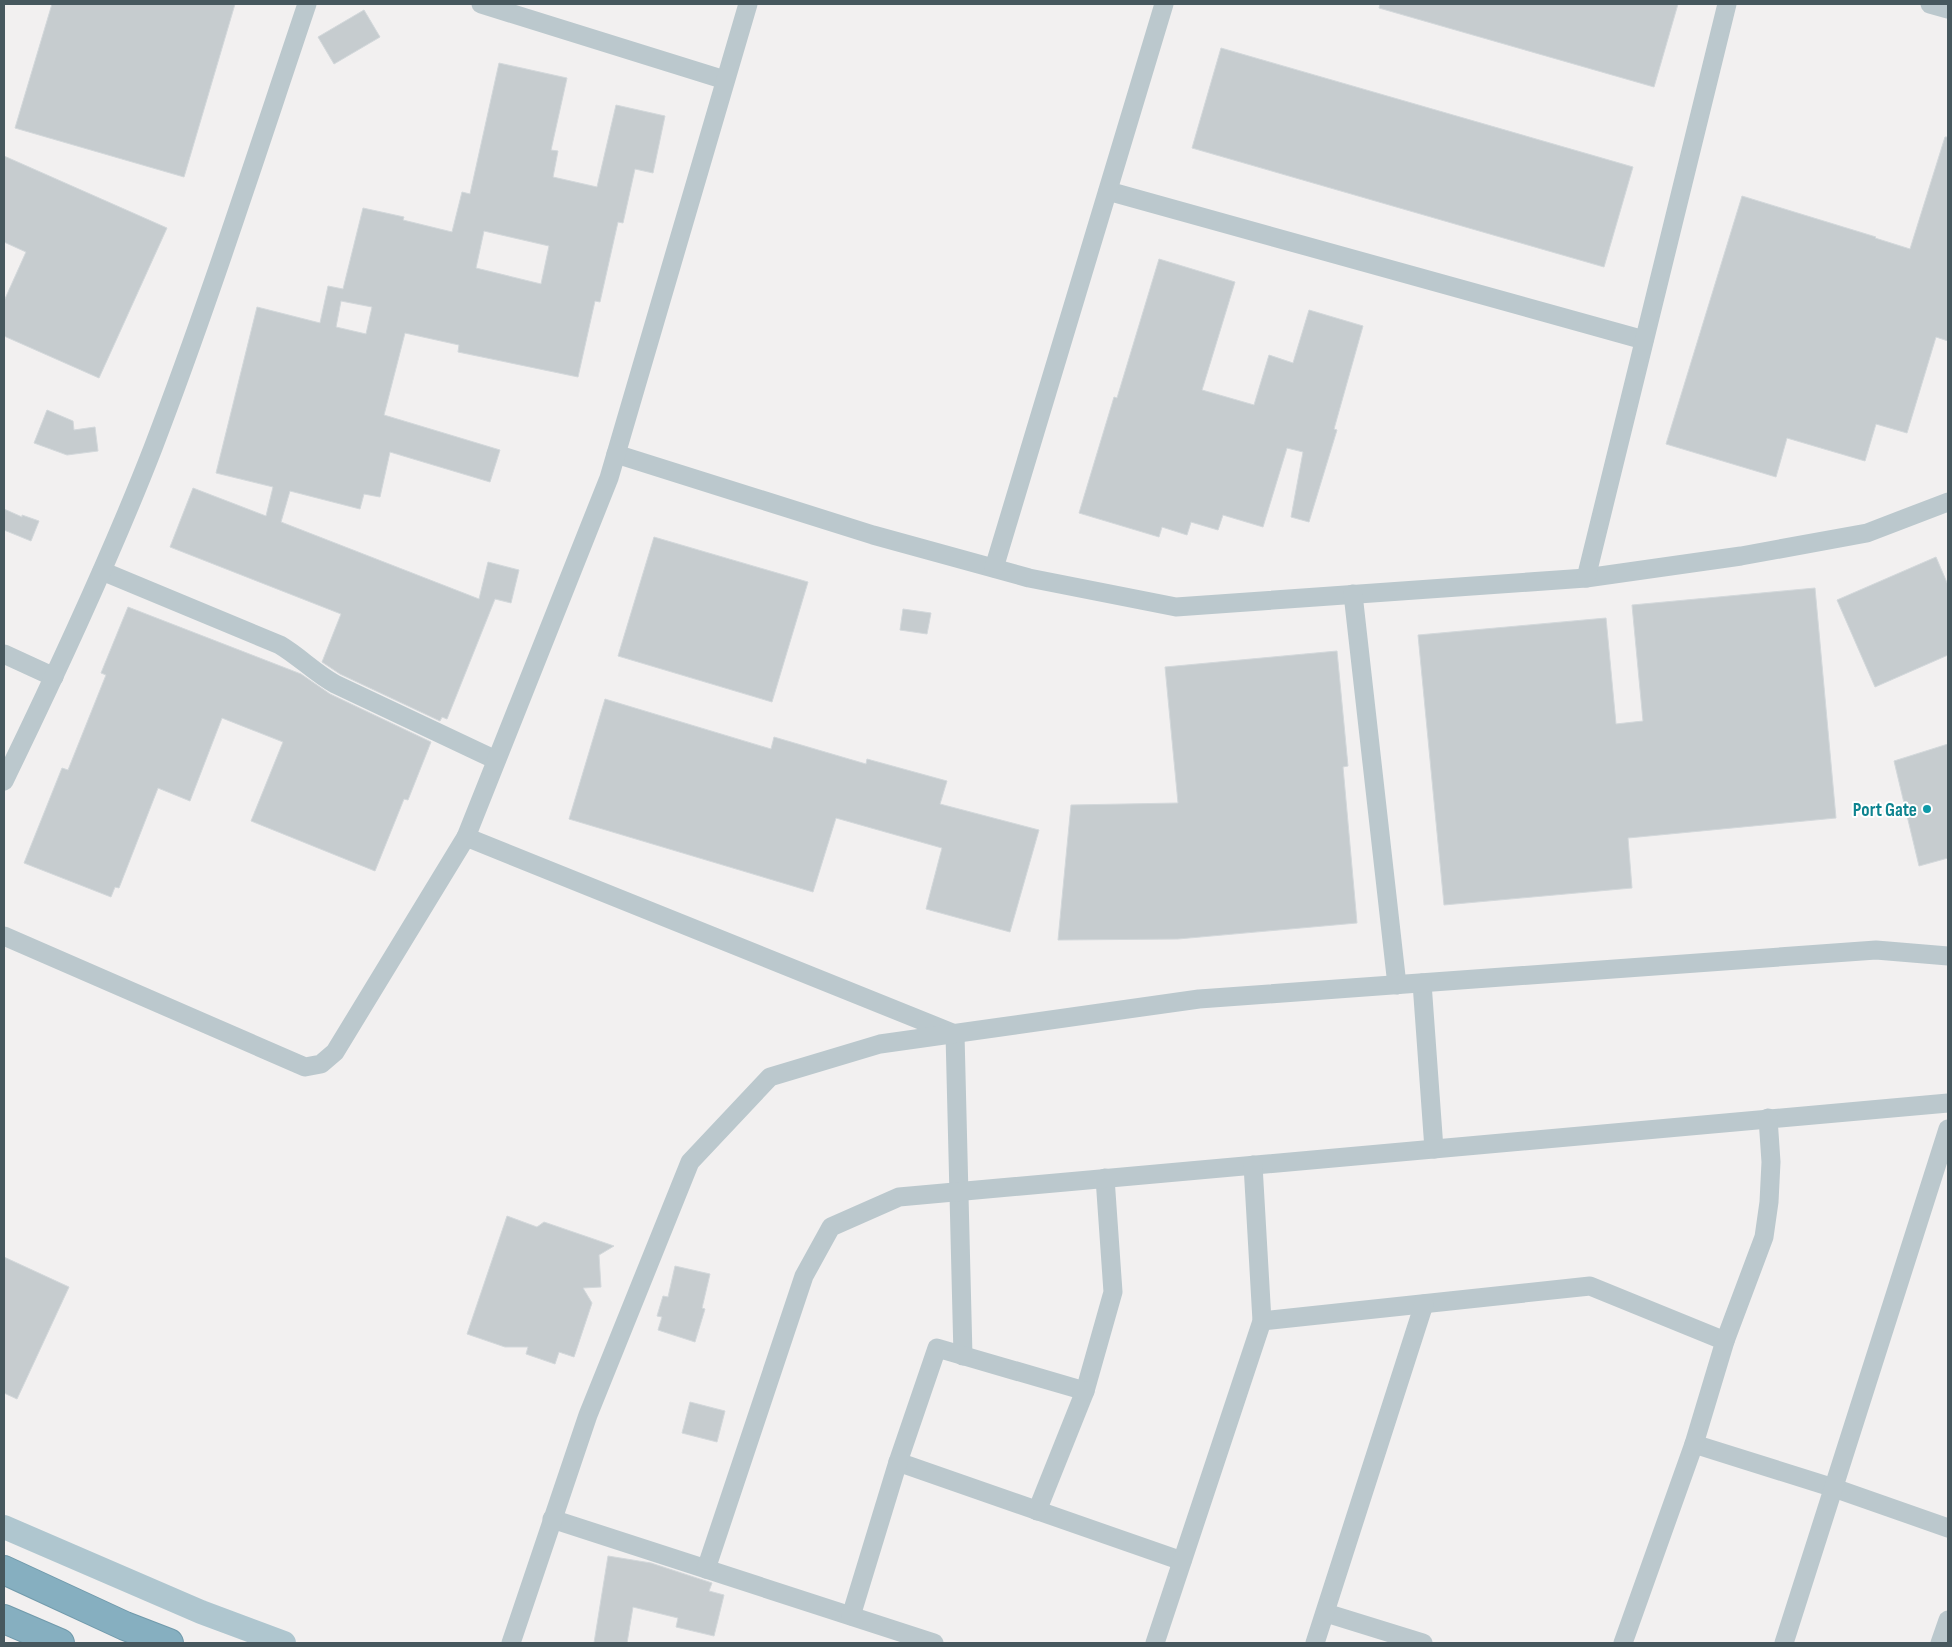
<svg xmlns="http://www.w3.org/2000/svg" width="1952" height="1647" font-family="'Sofia Sans Condensed',sans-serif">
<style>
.building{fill:#c6cccf;stroke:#d3d8db;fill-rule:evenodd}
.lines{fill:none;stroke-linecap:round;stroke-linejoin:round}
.highway-casing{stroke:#719aab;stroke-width:30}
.minor{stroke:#bbc8cd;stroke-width:19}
.major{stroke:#afc6cf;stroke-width:24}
.highway{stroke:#86afc0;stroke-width:28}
.culture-dot{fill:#0f9aa8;stroke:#fff;stroke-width:2}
.labels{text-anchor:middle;stroke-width:4;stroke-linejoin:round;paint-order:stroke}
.culture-label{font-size:19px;font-weight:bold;fill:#0d838f;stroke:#fff;text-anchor:end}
</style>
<rect width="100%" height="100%" fill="#f2f0f0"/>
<g class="building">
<polygon points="52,4 235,4 184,177 15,128"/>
<polygon points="1380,4 1678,4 1654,87 1379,8"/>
<polygon points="364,10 380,37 334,64 318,37"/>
<polygon points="1221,48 1633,167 1604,267 1192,148"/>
<path d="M 499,63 L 567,78 L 551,150 L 558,151 L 553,177 L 597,187 L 616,105 L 665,116 L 653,173 L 635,169 L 623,223 L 618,222 L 600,302 L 595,301 L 578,377 L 458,352 L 459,345 L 405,333 L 384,415 L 500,450 L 490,482 L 390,452 L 380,497 L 364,494 L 360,509 L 290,491 L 281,522 L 479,599 L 488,562 L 519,570 L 511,603 L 495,599 L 447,719 L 442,717 L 440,721 L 340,674 L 322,662 L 341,614 L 170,547 L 193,488 L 266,516 L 273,487 L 216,473 L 257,307 L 320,323 L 328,286 L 343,289 L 363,208 L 404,217 L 403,220 L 452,232 L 462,192 L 470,194 ZM 484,231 L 549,246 L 541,284 L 476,268 ZM 341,301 L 372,307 L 366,334 L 336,327 Z"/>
<polygon points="1945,137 1948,137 1948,341 1936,337 1907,433 1876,424 1865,461 1787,438 1776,477 1666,444 1742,196 1876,237 1875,238 1910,249"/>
<polygon points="4,156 167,228 99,378 4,336 4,301 26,252 4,242"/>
<polygon points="1159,259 1235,282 1202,390 1254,405 1269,355 1293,363 1309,310 1363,326 1334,429 1337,430 1309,522 1291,517 1303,452 1287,448 1263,527 1223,515 1218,530 1191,522 1187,535 1162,527 1159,537 1079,513 1114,397 1117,398"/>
<polygon points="47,410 73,421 74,430 95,427 98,451 67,455 34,443"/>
<polygon points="4,509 22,517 22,515 39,521 31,541 4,530"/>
<polygon points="654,537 808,582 772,702 618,656"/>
<polygon points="1936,557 1948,585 1948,655 1875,687 1837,600"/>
<polygon points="1815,588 1836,818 1628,838 1632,888 1444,905 1418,635 1606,618 1616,724 1643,721 1632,605"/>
<polygon points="128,607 301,674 330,694 431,742 408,800 404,799 375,871 251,821 283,742 222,718 190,801 158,788 119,888 115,887 111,897 24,863 62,768 68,770 106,675 101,673"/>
<polygon points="903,609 931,613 927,634 900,630"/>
<polygon points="1337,651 1348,766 1343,767 1357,923 1178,939 1058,940 1071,805 1178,803 1165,667"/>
<polygon points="605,699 771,749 774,737 866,764 867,759 947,781 940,804 1039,830 1010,932 926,909 942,848 836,818 813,892 569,819"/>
<polygon points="1948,744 1948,858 1919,866 1894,761"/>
<polygon points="507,1216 537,1227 544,1222 614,1246 599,1255 601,1287 583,1288 592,1303 574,1357 559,1352 555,1364 526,1354 528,1347 505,1347 467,1334"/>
<polygon points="4,1257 69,1287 17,1399 4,1393"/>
<polygon points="675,1266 710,1274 702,1308 705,1309 695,1342 658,1330 662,1317 657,1316 663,1296 668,1297"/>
<polygon points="690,1402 725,1411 717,1442 682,1433"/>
<polygon points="608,1556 651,1563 712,1583 709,1591 724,1595 714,1636 676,1627 678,1618 633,1607 627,1643 594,1643"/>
</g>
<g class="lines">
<defs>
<g id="highway">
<polyline points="4,1570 125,1626 169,1643"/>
<polyline points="4,1619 60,1643"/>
</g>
</defs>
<use href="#highway" class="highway-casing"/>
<g class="minor">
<polyline points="481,4 725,80"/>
<polyline points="1930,4 1948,9"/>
<polyline points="1108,191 1644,340"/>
<polyline points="616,454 873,535 1029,578 1176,607 1586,578 1741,556 1867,533 1948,502"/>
<polyline points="994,568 1164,4"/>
<path d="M 102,571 L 280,645 C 300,657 315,673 335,684 L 496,760"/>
<polyline points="1586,578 1727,4"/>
<polyline points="1353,594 1397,985"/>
<polyline points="4,654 54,677"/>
<path d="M 4,781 C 57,672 109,561 153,448 C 209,302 257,152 307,4"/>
<polyline points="466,837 609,478 748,4"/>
<polyline points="4,936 305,1067 321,1064 335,1052 466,837 955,1034 963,1356"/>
<polyline points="1422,983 1434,1149"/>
<polyline points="1262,1321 1590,1286 1725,1341"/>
<polyline points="1694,1444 1834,1488 1948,1528"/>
<polyline points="898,1462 1182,1561"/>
<polyline points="1037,1511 1085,1391 1113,1292 1105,1178"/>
<polyline points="552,1519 934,1643"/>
<polyline points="706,1569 804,1276 831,1227 899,1197 1948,1103"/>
<polyline points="1326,1613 1423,1643"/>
<polyline points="851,1616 898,1462 937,1348 1085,1391"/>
<polyline points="511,1643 588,1415 690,1162 770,1077 880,1044 1199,999 1876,950 1948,956"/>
<polyline points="1155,1643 1262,1321 1253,1165"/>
<polyline points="1315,1643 1424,1304"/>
<polyline points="1623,1643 1694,1444 1725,1341 1764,1237 1769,1202 1771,1162 1768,1118"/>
<polyline points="1784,1643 1948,1129"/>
<polyline points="1940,1643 1948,1620"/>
</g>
<polyline class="major" points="4,1527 201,1612 284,1643"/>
<use href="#highway" class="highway"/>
</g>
<circle class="culture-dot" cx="1927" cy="809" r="5"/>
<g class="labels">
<g class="culture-label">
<text x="1917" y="816">Port Gate</text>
</g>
</g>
<rect width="1952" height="1647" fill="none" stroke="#47585e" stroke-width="10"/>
</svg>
